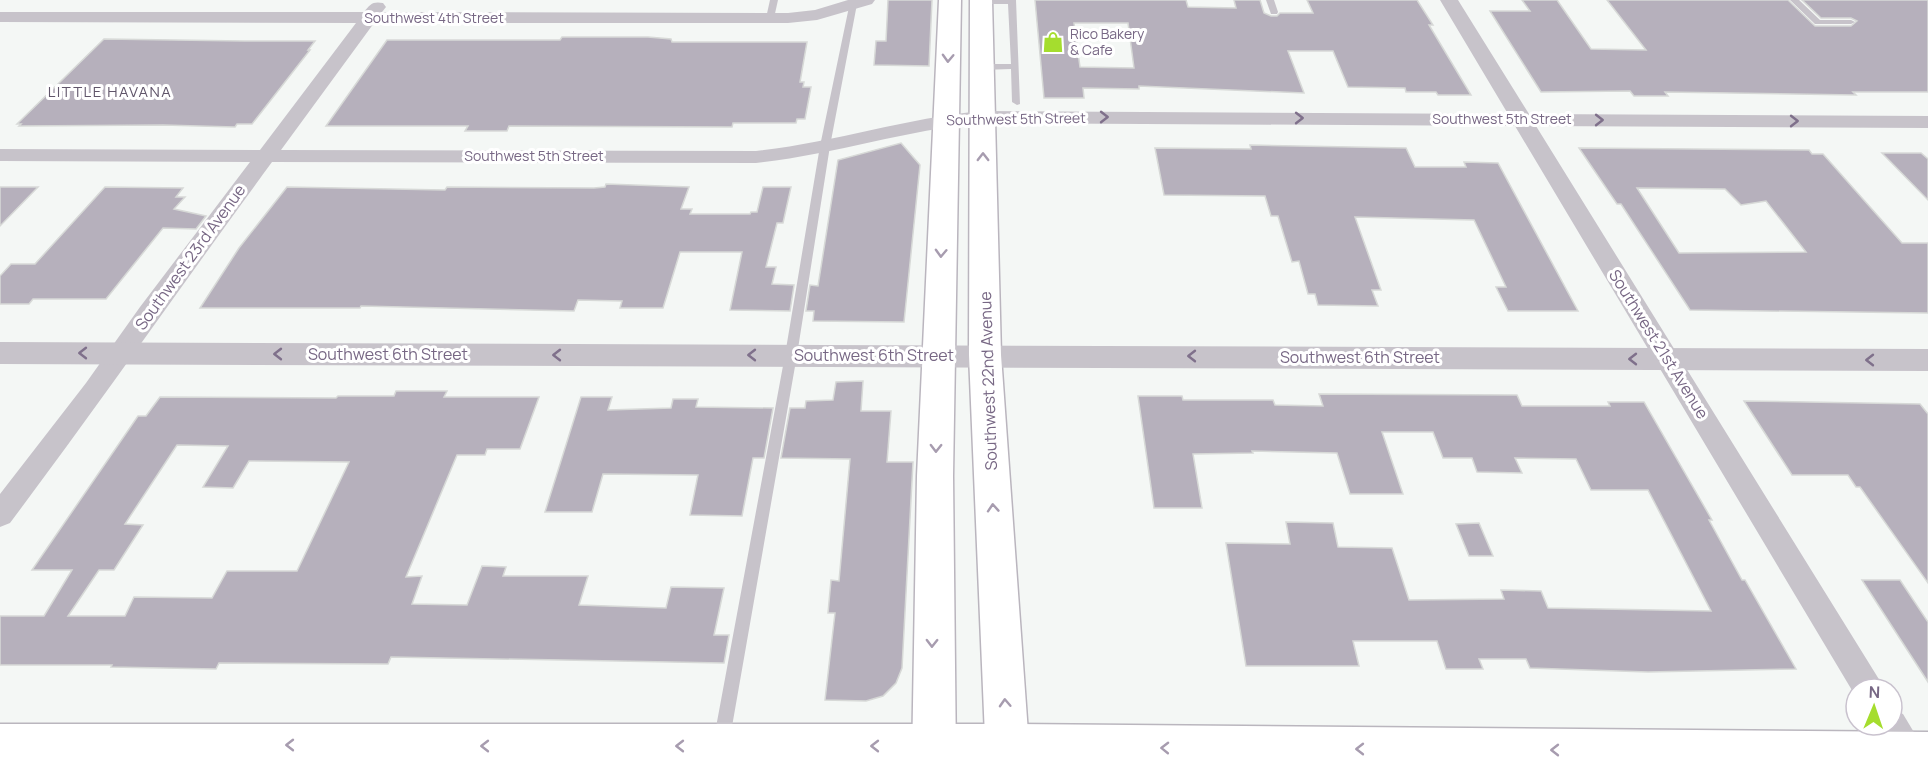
<svg xmlns="http://www.w3.org/2000/svg" width="1928" height="761" font-family="Manrope,sans-serif">
<style>
.building{fill:#b6b0bc;stroke:#d7d9d7;stroke-width:1.5;fill-rule:evenodd}
.lines{fill:none;stroke-linecap:round;stroke-linejoin:round}
.secondary-casing{stroke:#bab5be;stroke-width:3}
.primary-casing{stroke:#bab6be;stroke-width:3}
.service{fill:#c7c3ca;fill-rule:evenodd}
.minor{fill:#c7c3ca;fill-rule:evenodd}
.tertiary{fill:#c7c3ca;fill-rule:evenodd}
.secondary{fill:#fff;fill-rule:evenodd}
.primary{fill:#fff;fill-rule:evenodd}
.oneway{stroke:#a79caf}
.oneway2{stroke:#7f708b}
.labels{text-anchor:middle;stroke-width:6;stroke-linejoin:round;paint-order:stroke}
.far-street-label{font-size:14px;fill:#776784;stroke:#fff}
.far-poi-label{font-size:14px;fill:#776784;stroke:#fff;text-anchor:start}
.far-neighbourhood-label{font-size:15px;letter-spacing:1.5px;fill:#60556a;stroke:#fff}
.street-label{font-size:16px;fill:#776784;stroke:#fff}
</style>
<rect width="100%" height="100%" fill="#f4f7f5"/>
<g class="building">
<polygon points="888,0 932,0 929,66 874,65 876,41 886,41"/>
<path d="M 1035,0 L 1186,0 L 1188,7 L 1236,8 L 1234,0 L 1260,0 L 1264,13 L 1271,16 L 1277,16 L 1280,13 L 1313,13 L 1307,0 L 1417,0 L 1433,25 L 1429,25 L 1471,95 L 1438,95 L 1436,92 L 1406,92 L 1405,88 L 1348,87 L 1333,51 L 1288,51 L 1304,93 L 1139,86 L 1139,89 L 1083,88 L 1084,98 L 1044,98 ZM 1074,23 L 1128,23 L 1134,68 L 1080,67 Z"/>
<polygon points="1522,0 1557,0 1591,49 1646,50 1607,0 1788,0 1815,26 1851,26 1857,21 1851,18 1821,18 1802,0 1928,0 1928,92 1853,92 1856,95 1665,92 1668,96 1634,96 1630,91 1541,92 1490,11 1530,11"/>
<polygon points="562,37 648,37 671,39 672,42 807,42 800,82 804,82 803,87 811,87 805,119 797,119 796,123 733,123 732,127 509,126 507,131 465,131 468,126 326,126 387,40 560,40"/>
<polygon points="104,39 244,41 315,41 308,50 310,50 252,124 237,124 235,127 163,125 19,126 21,124 17,124"/>
<polygon points="901,143 920,165 904,322 813,321 814,311 806,311 810,285 818,286 838,160"/>
<polygon points="1250,145 1406,148 1415,167 1466,167 1464,162 1498,163 1578,311 1508,311 1496,287 1506,287 1474,220 1355,217 1381,290 1372,290 1378,306 1318,305 1315,294 1308,294 1299,261 1292,262 1278,216 1271,216 1265,196 1164,195 1155,148 1251,149"/>
<path d="M 1579,148 L 1809,150 L 1812,154 L 1823,154 L 1902,243 L 1928,243 L 1928,313 L 1690,310 L 1621,204 L 1617,204 ZM 1637,188 L 1725,189 L 1741,205 L 1766,201 L 1806,252 L 1679,253 Z"/>
<polygon points="1882,153 1921,153 1928,159 1928,200"/>
<polygon points="606,184 689,187 681,209 692,209 690,214 750,214 751,212 757,212 763,187 791,187 783,223 777,223 766,267 776,267 772,284 794,285 790,311 730,310 742,252 680,252 663,308 620,308 622,301 578,300 574,311 361,306 360,308 200,308 239,248 287,187 445,190 447,187 594,188 605,187"/>
<polygon points="0,187 38,187 0,226"/>
<polygon points="105,187 183,188 176,197 185,197 174,209 206,216 196,229 163,228 106,299 33,299 29,304 0,304 0,276 11,264 35,264"/>
<polygon points="863,381 861,411 891,411 887,462 913,462 902,668 896,683 883,696 866,701 825,700 835,613 828,613 831,580 839,581 850,459 781,458 790,408 805,408 806,401 833,400 836,382"/>
<path d="M 396,391 L 447,391 L 444,397 L 539,397 L 520,449 L 487,449 L 485,455 L 457,455 L 406,577 L 422,576 L 412,604 L 467,605 L 482,566 L 506,567 L 503,576 L 588,576 L 579,605 L 666,608 L 671,587 L 724,588 L 714,635 L 729,635 L 724,663 L 391,657 L 388,664 L 219,663 L 216,669 L 111,667 L 112,665 L 0,665 L 0,616 L 44,616 L 72,570 L 32,570 L 138,416 L 146,416 L 160,397 L 336,398 L 338,396 L 394,396 ZM 177,445 L 228,446 L 203,487 L 233,488 L 249,461 L 349,462 L 297,571 L 227,571 L 212,598 L 134,597 L 125,616 L 68,616 L 99,570 L 114,570 L 143,525 L 125,524 Z"/>
<polygon points="1319,394 1517,395 1522,406 1610,406 1608,402 1644,402 1712,520 1709,520 1742,580 1745,580 1796,669 1648,672 1530,668 1526,659 1479,659 1483,669 1446,669 1437,641 1353,641 1359,666 1246,666 1226,543 1290,544 1286,522 1333,523 1338,547 1392,548 1409,600 1504,599 1501,590 1541,591 1548,608 1711,611 1648,490 1591,490 1576,459 1515,458 1522,473 1477,472 1472,458 1443,458 1433,432 1382,432 1403,494 1350,494 1337,453 1252,451 1253,453 1193,454 1202,508 1154,508 1138,396 1182,396 1183,400 1273,400 1275,405 1323,406"/>
<polygon points="581,397 612,397 608,410 671,408 673,399 698,399 696,407 773,408 764,458 753,458 742,516 690,515 698,475 603,474 592,512 545,512"/>
<polygon points="1744,401 1920,404 1928,414 1928,583 1860,487 1856,487 1848,475 1792,475"/>
<polygon points="1479,523 1493,556 1469,556 1456,524"/>
<polygon points="1862,580 1900,580 1928,622 1928,682"/>
</g>
<g class="lines">
<defs>
<g id="secondary">
<polygon points="939,0 961,0 953,476 956,761 912,761 917,476"/>
<polygon points="970,0 992,0 1001,355 1030,761 986,761 969,355"/>
</g>
<polygon id="primary" points="0,724 1007,724 1928,732 1928,761 0,761"/>
</defs>
<use href="#secondary" class="secondary-casing"/>
<use href="#primary" class="primary-casing"/>
<g class="service">
<polygon points="770,0 778,0 774,18 770,20 766,18"/>
<polygon points="978,0 1016,0 1020,104 1017,105 1012,102 1011,69 982,70 978,67 982,64 1011,64 1008,4 978,4"/>
<polygon points="1266,0 1274,0 1278,12 1277,14 1271,14"/>
<polygon points="1790,0 1799,0 1820,20 1851,20 1855,22 1851,24 1815,24"/>
<polygon points="850,2 857,4 830,146 797,355 730,738 728,743 722,746 716,743 714,738 785,355 820,146"/>
</g>
<g class="minor">
<path d="M 848,0 L 875,0 L 872,4 L 817,20 L 788,23 L 374,23 L 281,150 L 756,151 C 832,143 905,118 982,111 L 1508,114 L 1440,0 L 1458,0 L 1529,114 L 1928,116 L 1928,128 L 1536,126 L 1885,689 L 1856,689 L 1856,697 L 1515,126 L 982,123 C 905,130 832,155 756,163 L 272,162 C 184,282 99,404 10,523 L 0,527 L 0,494 L 86,383 L 140,307 L 250,162 L 0,161 L 0,149 L 260,150 L 356,23 L 0,22 L 0,12 L 364,12 C 370,4 373,1 383,3 L 386,7 L 382,12 L 788,13 L 815,10 Z"/>
<polygon points="1892,709 1903,714 1924,749 1928,761 1893,761 1874,725 1892,725"/>
</g>
<polygon class="tertiary" points="0,342 1928,349 1928,371 0,364"/>
<use href="#secondary" class="secondary"/>
<use href="#primary" class="primary"/>
</g>
<defs><path id="oneway-chevron" d="M-2-3.5L2.5 0L-2 3.5" fill="none" stroke-width="1.6" stroke-linecap="round" stroke-linejoin="round" transform="scale(1.5)"/></defs>
<g class="oneway">
<use href="#oneway-chevron" transform="translate(948 58) rotate(92)"/>
<use href="#oneway-chevron" transform="translate(983 157) rotate(-90)"/>
<use href="#oneway-chevron" transform="translate(941 253) rotate(92)"/>
<use href="#oneway-chevron" transform="translate(936 448) rotate(91)"/>
<use href="#oneway-chevron" transform="translate(993 508) rotate(-94)"/>
<use href="#oneway-chevron" transform="translate(932 643) rotate(91)"/>
<use href="#oneway-chevron" transform="translate(1005 703) rotate(-93)"/>
<use href="#oneway-chevron" transform="translate(290 745) rotate(-180)"/>
<use href="#oneway-chevron" transform="translate(485 746) rotate(-180)"/>
<use href="#oneway-chevron" transform="translate(680 746) rotate(-180)"/>
<use href="#oneway-chevron" transform="translate(875 746) rotate(180)"/>
<use href="#oneway-chevron" transform="translate(1165 748) rotate(-179)"/>
<use href="#oneway-chevron" transform="translate(1360 749) rotate(-180)"/>
<use href="#oneway-chevron" transform="translate(1555 750) rotate(-180)"/>
</g>
<g class="oneway2">
<use href="#oneway-chevron" transform="translate(1104 117)"/>
<use href="#oneway-chevron" transform="translate(1299 118)"/>
<use href="#oneway-chevron" transform="translate(1599 120)"/>
<use href="#oneway-chevron" transform="translate(1794 121)"/>
<use href="#oneway-chevron" transform="translate(83 353) rotate(-180)"/>
<use href="#oneway-chevron" transform="translate(278 354) rotate(-180)"/>
<use href="#oneway-chevron" transform="translate(557 355) rotate(-180)"/>
<use href="#oneway-chevron" transform="translate(752 355) rotate(180)"/>
<use href="#oneway-chevron" transform="translate(1192 356) rotate(-180)"/>
<use href="#oneway-chevron" transform="translate(1633 359) rotate(-180)"/>
<use href="#oneway-chevron" transform="translate(1870 360) rotate(-180)"/>
</g>
<defs>
<symbol id="shop-bare" viewBox="-9 -9 18 18"><path d="M-5-2.5h2.3a2.7 3.5 0 0 1 5.4 0H5L5.5 6h-11ZM-1.5-2.5h3a1.5 2.3 0 0 0-3 0Z" fill="#a5dd2e" stroke="#fff" stroke-width="2.5" paint-order="stroke"/></symbol>
</defs>
<g fill-rule="evenodd">
<use href="#shop-bare" x="1038" y="27" width="30" height="30"/>
</g>
<g class="labels">
<g class="far-street-label">
<text x="434" y="23">Southwest 4th Street</text>
<text transform="translate(1016 119) rotate(-1)" y="5">Southwest 5th Street</text>
<text x="1502" y="124">Southwest 5th Street</text>
<text x="534" y="161">Southwest 5th Street</text>
</g>
<g class="far-poi-label">
<text x="1070" y="39">Rico Bakery<tspan x="1070" dy="16">&amp; Cafe</tspan></text>
</g>
<g class="far-neighbourhood-label">
<text x="110" y="97">LITTLE HAVANA</text>
</g>
<g class="street-label">
<text transform="translate(190 257) rotate(-54)" y="6">Southwest 23rd Avenue</text>
<text transform="translate(1659 344) rotate(58)" y="6">Southwest 21st Avenue</text>
<text x="388" y="360">Southwest 6th Street</text>
<text x="874" y="361">Southwest 6th Street</text>
<text x="1360" y="363">Southwest 6th Street</text>
<text transform="translate(988 381) rotate(-92)" y="6">Southwest 22nd Avenue</text>
</g>
</g>
<g transform="translate(1874 707) rotate(2)"><circle r="28" fill="#ffffff" stroke="#c9c2ce" stroke-width="1.5"/>
<path d="M0-4.5L10 22L0 15L-10 22Z" fill="#a5dd2e"/>
<text y="-9" font-size="16" font-weight="bold" text-anchor="middle" fill="#776784">N</text>
</g>
</svg>
